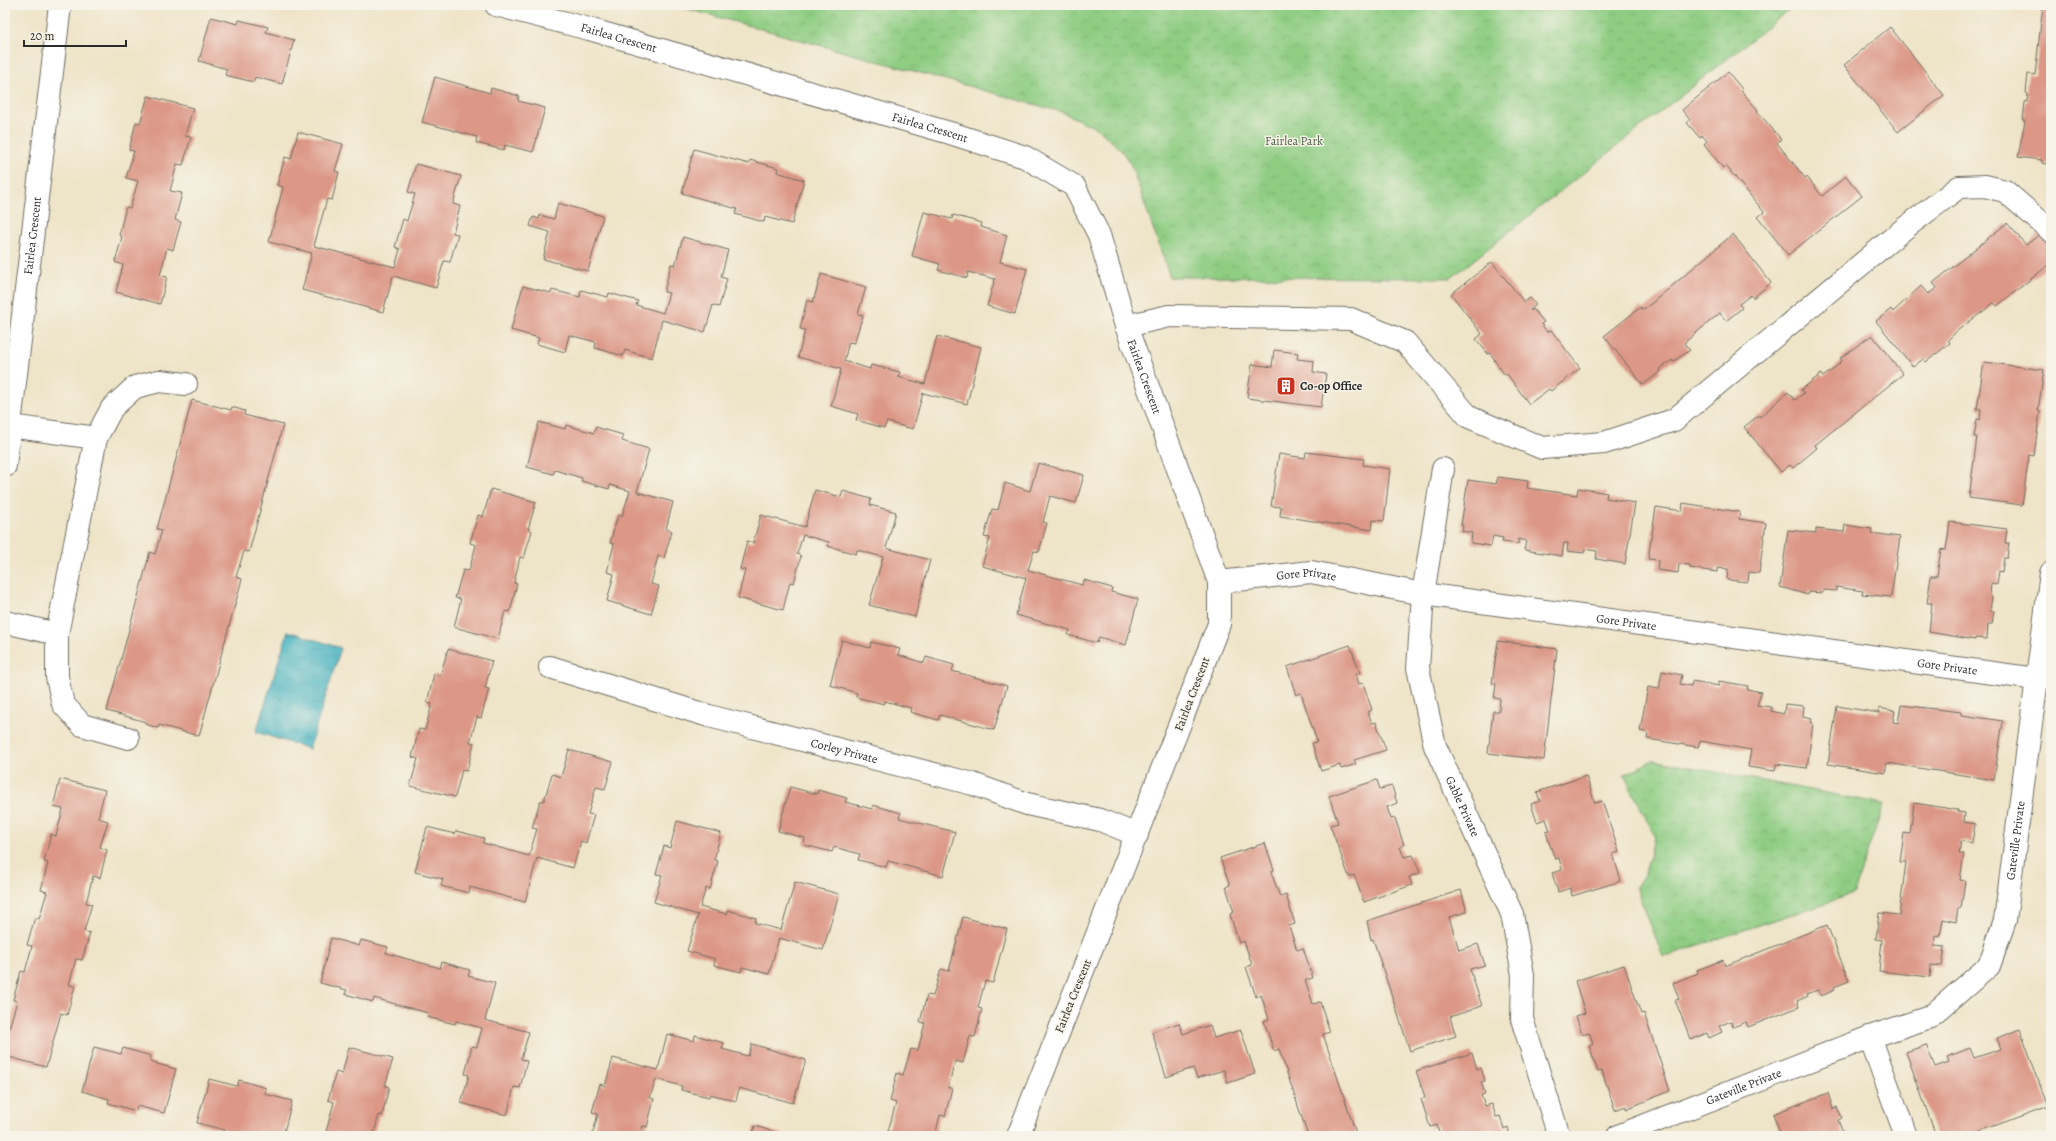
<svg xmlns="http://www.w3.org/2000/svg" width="2056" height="1141" font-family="Alegreya,serif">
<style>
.park{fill:url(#park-crowns);stroke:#5d7c57}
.water{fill:url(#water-ripples);stroke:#386f76}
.building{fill:#dc9786}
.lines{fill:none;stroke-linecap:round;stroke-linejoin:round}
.minor-casing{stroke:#6f6c62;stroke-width:24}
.minor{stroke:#fff;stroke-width:22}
.labels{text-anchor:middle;stroke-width:3;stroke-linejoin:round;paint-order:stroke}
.street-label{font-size:12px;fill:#2b2b2b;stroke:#f7f3e8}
.park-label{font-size:12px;fill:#495c45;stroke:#f7f3e8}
.poi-label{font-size:12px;font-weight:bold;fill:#2b2b2b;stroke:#f7f3e8;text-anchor:start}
</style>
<defs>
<pattern id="park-crowns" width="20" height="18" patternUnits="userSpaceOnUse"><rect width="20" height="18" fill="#8fcd83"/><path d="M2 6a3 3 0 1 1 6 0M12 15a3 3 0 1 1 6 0" fill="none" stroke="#7cb071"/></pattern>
<pattern id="water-ripples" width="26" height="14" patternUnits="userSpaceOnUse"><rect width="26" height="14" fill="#46b3c1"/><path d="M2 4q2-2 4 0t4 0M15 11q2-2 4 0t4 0" fill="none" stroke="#3b929d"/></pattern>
</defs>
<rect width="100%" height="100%" fill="#f7f3e8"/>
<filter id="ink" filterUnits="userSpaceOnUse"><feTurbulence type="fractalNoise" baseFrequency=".025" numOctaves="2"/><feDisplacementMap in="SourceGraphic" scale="8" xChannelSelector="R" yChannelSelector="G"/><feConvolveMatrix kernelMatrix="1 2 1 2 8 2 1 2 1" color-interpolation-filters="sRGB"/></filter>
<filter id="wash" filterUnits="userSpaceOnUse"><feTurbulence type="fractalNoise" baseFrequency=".012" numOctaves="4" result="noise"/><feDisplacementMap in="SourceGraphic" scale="16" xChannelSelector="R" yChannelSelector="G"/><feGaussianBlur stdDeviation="0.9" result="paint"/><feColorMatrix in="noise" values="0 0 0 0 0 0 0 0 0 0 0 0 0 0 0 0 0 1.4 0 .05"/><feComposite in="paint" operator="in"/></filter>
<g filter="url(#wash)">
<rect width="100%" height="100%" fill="#eee4c8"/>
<g class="park">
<polygon points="674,5 1795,5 1451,278 1170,277 1131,165 1122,151 1098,129 1062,112"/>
<polygon points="1653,760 1884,804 1853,894 1663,957 1636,887 1645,873 1655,836 1624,775"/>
</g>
<polygon class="water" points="288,631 341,648 309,749 256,732"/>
<g id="blocks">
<g class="building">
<polygon points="2043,5 2051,5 2051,165 2042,163 2042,160 2018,157 2025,121 2023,120 2025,102 2027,102 2028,94 2026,93 2028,74 2035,75"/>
<polygon points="211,17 238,24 239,20 268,27 266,32 294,40 282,84 255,77 254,82 225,75 227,69 199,61"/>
<polygon points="1890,27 1944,95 1898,132 1844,65"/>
<polygon points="1728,72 1742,89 1741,90 1743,93 1758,110 1757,111 1781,139 1777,143 1805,178 1807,177 1822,196 1846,176 1862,196 1788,255 1758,217 1764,212 1726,166 1723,168 1704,144 1707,141 1702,135 1700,138 1687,123 1690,120 1682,110"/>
<polygon points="435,77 490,93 491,88 519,96 518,101 545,108 533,152 505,145 504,150 476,143 477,137 422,122"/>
<polygon points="148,96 193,108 185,136 191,137 183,165 177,164 170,191 182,193 175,220 181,222 173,250 167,248 160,275 167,277 160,304 116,292 123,265 115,262 122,237 119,235 126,207 130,208 138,181 126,178 134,151 129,150 136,122 140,123"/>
<polygon points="298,132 343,144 335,171 339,172 332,200 327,199 314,246 395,267 400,249 395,247 403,219 407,221 415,194 408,192 416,164 461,176 453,204 460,206 453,233 458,234 450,262 444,261 436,288 393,276 383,312 302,290 312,253 269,242 283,187 277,185 285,157 291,159"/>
<polygon points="694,149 749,164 750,160 778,168 777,172 804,180 792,224 765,217 764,222 735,214 737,209 682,193"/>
<polygon points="558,203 603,216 588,271 543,259 550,232 530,226 533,217 539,219 540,215 554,219"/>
<polygon points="924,212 952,219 953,215 982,223 981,227 1007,235 1000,262 1027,269 1015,314 987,306 995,279 968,272 967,278 938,270 940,264 912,256"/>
<polygon points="2007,223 2026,245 2040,234 2051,247 2051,263 1997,306 1994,303 1957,331 1948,340 1950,343 1926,362 1923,359 1913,367 1876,321 1891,309 1893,312 1921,286 1928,294 1937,288 1933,283"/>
<polygon points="1733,234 1771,283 1753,298 1751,295 1739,304 1742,308 1726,321 1720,313 1684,343 1690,350 1673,362 1672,360 1660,369 1661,371 1643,385 1604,336 1641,307 1642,310 1652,303"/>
<polygon points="683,237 728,250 721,277 727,279 719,307 713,305 705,332 662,320 652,358 625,350 623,356 595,348 596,342 569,335 565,352 537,344 539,338 511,330 523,286 551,293 552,290 580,297 581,290 608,297 609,293 638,301 636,305 663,313 669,293 664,292 671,264 675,265"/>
<polygon points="1492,262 1524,302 1530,298 1536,305 1530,310 1531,311 1533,309 1544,322 1541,324 1547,332 1551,330 1580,368 1551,391 1549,389 1529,404 1507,374 1505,375 1494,360 1495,360 1490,353 1488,354 1476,339 1482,334 1451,294"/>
<polygon points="821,274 866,287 858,314 863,315 854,343 849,342 844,361 870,369 871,365 900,372 898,377 925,384 937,336 981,347 967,404 923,393 913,429 887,422 884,428 856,420 858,414 831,406 841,369 798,357 805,330 800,329 807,300 813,302"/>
<polygon points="1872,335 1903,374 1815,445 1817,448 1793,468 1790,465 1781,472 1744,427 1759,415 1760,417 1788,392 1795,400 1804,393 1801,390 1821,374 1823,377 1831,371 1842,361 1840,358"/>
<polygon points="1274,350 1298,353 1297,359 1314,361 1313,372 1326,374 1321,407 1247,398 1252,364 1272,367"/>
<polygon points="1984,362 2044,370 2038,411 2040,411 2034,456 2029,455 2022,505 1969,498 1977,437 1974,437 1977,419 1980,420 1981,409 1977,409"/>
<polygon points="192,400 231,410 232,407 245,411 244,415 283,425 249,552 244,551 236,577 242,579 199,736 159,725 158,728 145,724 146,722 107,711 150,552 155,554 162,530 157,529"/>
<polygon points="539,422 565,429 566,425 594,433 596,427 623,435 622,441 649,449 637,492 673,502 666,529 672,531 664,558 658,556 651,584 659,586 651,614 607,601 614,574 607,572 614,544 610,543 618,515 622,516 630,491 610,485 609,489 581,481 582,478 555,470 553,474 527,467"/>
<polygon points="1306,452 1364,459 1363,465 1390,469 1384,521 1373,520 1372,530 1280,516 1281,507 1271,506 1279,454 1305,458"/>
<polygon points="1038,463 1084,475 1076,503 1050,496 1043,522 1047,523 1039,552 1034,551 1028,570 1082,585 1084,580 1112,588 1111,592 1138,599 1126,645 1099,637 1097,643 1068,635 1070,630 1016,615 1026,578 982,566 990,538 984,537 992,509 998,510 1005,483 1030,491"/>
<polygon points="1498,477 1528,481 1527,488 1577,495 1578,488 1607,493 1606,498 1635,503 1625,564 1596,559 1597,551 1585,549 1584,553 1567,551 1568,543 1564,543 1562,556 1524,550 1526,541 1519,539 1518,544 1502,542 1503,538 1493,536 1491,546 1471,543 1472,533 1462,531 1463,525 1461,525 1468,480 1496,484"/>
<polygon points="491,489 536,502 528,529 532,531 524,558 520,557 514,583 517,584 510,612 505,611 498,639 454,627 461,599 455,598 463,570 469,571 476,545 470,543 478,515 483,517"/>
<polygon points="815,490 841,497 843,491 871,499 870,505 896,512 886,548 930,560 915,617 869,605 883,557 857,550 856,554 828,546 829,542 803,535 797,554 801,556 794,583 790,582 783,610 738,598 745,570 740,569 747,541 753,543 761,515 805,527"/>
<polygon points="1683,503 1740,512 1739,519 1766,523 1759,573 1749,572 1748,582 1727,580 1728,569 1717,568 1717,572 1690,568 1690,565 1679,564 1678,573 1657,570 1658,560 1648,559 1656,507 1682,511"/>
<polygon points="1950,522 2007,529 2005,543 2009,543 2007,558 2004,558 2002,572 1999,571 1997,584 1991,583 1990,596 1992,597 1990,611 1994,611 1992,624 1988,624 1987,639 1975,638 1975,640 1929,632 1932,603 1927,603 1931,576 1937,576 1941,549 1946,550"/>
<polygon points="1845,525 1872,529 1871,533 1900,537 1891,597 1862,594 1863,591 1836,587 1836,591 1823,590 1823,593 1808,592 1808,595 1780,587 1788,530 1816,533 1816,529 1844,532"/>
<polygon points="842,640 870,648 871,642 900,649 898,655 924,663 926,657 954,665 952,671 1007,686 994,730 940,715 938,720 910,712 911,708 885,701 884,704 856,697 857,693 830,685"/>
<polygon points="1498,641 1557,649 1544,760 1488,753 1493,711 1499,711 1500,699 1494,698 1496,684 1492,683"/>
<polygon points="1350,645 1360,673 1356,674 1359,684 1363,683 1372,710 1368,712 1372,723 1376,722 1386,750 1354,760 1356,764 1341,769 1340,765 1321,771 1312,743 1317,742 1301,693 1296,695 1287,667"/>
<polygon points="448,649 492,661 485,688 489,689 481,718 477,717 470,742 474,743 467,771 462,770 455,797 410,786 418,759 412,757 419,729 425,730 432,704 427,703 434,674 440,676"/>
<polygon points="1662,671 1682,675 1680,684 1691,686 1692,681 1719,686 1719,681 1748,686 1747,689 1761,692 1757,705 1771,707 1771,711 1784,714 1785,704 1804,706 1803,716 1812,718 1811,723 1813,723 1807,768 1776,764 1775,771 1748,767 1751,750 1700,741 1698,747 1647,739 1648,733 1640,731 1648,687 1659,689"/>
<polygon points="1901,705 1961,712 1961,715 2003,721 1994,780 1887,763 1885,773 1828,764 1837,706 1879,713 1879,708 1895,711 1893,722 1898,723"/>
<polygon points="569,750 613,762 605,789 596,787 588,814 594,815 586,843 581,841 573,868 537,858 525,902 470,887 469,893 441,886 443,879 415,872 427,827 455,834 456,831 484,838 483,843 529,856 537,829 532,828 540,801 544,801 552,774 561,777"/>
<polygon points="1586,776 1595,803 1602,801 1619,852 1613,854 1621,881 1572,896 1570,888 1558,892 1552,873 1562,870 1559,858 1555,859 1550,845 1546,832 1550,831 1546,819 1537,822 1531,804 1540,801 1537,792"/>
<polygon points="60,779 105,790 98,818 108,821 100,847 107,850 100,878 93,876 86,903 92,904 84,931 90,933 82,960 76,959 69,985 75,986 67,1015 61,1013 46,1067 5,1056 5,1042 17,1001 13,1000 21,971 25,972 32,946 27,945 35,917 39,919 47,892 41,890 48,863 44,862 51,834 56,836 63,809 53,807"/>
<polygon points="1377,780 1380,789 1392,786 1397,803 1387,807 1391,819 1395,818 1404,845 1400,847 1404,857 1413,855 1420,873 1409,877 1412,885 1364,902 1354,875 1349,877 1330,825 1338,823 1329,796"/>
<polygon points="790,787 817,794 818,790 847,798 845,802 872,809 873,805 901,813 899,818 955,832 943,876 888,861 886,867 858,860 860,854 834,847 832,852 804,845 805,838 778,831"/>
<polygon points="1914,803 1958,810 1958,812 1965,813 1964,822 1975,824 1972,843 1961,841 1959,854 1964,854 1960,880 1965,881 1961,908 1958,908 1956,922 1943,919 1940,937 1935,936 1934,946 1945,947 1942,966 1931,965 1930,977 1879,971 1882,940 1876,939 1879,913 1899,915 1906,862 1900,862 1904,833 1910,834"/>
<polygon points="677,821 721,833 714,860 718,861 710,889 706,888 700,907 727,914 728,910 756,918 755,923 781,930 795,882 839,894 823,950 779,938 769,974 742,967 741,972 714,965 715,959 687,951 698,915 654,902 662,875 656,874 664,846 670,848"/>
<polygon points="1265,843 1274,870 1271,872 1280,897 1286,895 1295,924 1289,926 1297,950 1303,948 1313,978 1305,980 1313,1004 1320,1002 1330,1032 1323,1034 1357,1136 1308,1136 1279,1049 1274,1051 1264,1021 1269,1019 1261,995 1256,997 1246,967 1252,965 1244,941 1239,943 1230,914 1234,912 1226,887 1230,885 1220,858"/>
<polygon points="1461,890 1467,912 1449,917 1459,950 1478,944 1485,965 1470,969 1482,1006 1450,1017 1456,1036 1410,1051 1373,939 1371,940 1367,921"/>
<polygon points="963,917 1007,929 993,983 985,981 978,1008 982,1009 975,1037 970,1036 963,1063 955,1061 948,1088 952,1088 945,1116 940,1115 935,1136 906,1136 888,1131 896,1103 890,1101 897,1073 903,1075 911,1049 918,1050 925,1023 920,1022 927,995 933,996 941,969 949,971"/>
<polygon points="1827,925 1849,981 1834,987 1835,990 1821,996 1818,990 1807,994 1808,996 1797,1001 1799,1007 1748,1027 1746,1022 1733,1027 1731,1021 1719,1026 1722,1032 1709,1038 1707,1033 1691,1040 1675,1000 1679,999 1673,983 1698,973 1697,970 1723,960 1725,966"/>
<polygon points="331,938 359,946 361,940 388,947 386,953 440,968 442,962 470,970 468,976 495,983 485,1020 529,1032 521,1059 527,1061 520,1088 514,1087 507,1115 461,1103 469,1075 465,1074 472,1046 477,1047 482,1028 456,1021 455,1024 427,1017 428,1013 374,998 373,1002 345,994 347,990 320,983"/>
<polygon points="1624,965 1641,1014 1644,1013 1670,1091 1626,1109 1626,1106 1615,1110 1602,1071 1598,1072 1589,1045 1593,1043 1589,1032 1582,1034 1576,1016 1585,1013 1575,981"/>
<polygon points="1179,1023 1183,1034 1210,1025 1214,1038 1241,1030 1255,1074 1228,1083 1224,1070 1197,1078 1193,1068 1166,1077 1152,1032"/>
<polygon points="2020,1029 2048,1106 1967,1136 1936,1136 1906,1052 1926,1045 1935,1067 1949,1062 1947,1057 1970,1048 1974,1058 2001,1049 1997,1038"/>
<polygon points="667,1034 694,1041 695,1035 724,1043 722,1049 748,1056 752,1044 806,1060 793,1103 739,1088 736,1101 710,1094 709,1097 681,1090 682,1086 656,1079 650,1098 654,1099 647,1127 643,1126 640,1136 592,1136 598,1114 592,1112 600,1084 605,1086 613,1058 658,1070"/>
<polygon points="94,1047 121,1054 123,1048 151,1056 150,1062 176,1069 164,1113 137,1106 136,1111 108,1103 109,1099 82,1091"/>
<polygon points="349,1047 393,1059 385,1086 389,1087 382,1116 379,1115 373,1136 325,1136 334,1102 328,1100 336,1072 342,1074"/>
<polygon points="1472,1053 1477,1069 1481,1068 1485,1081 1481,1082 1485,1094 1481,1095 1485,1106 1492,1104 1496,1117 1500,1116 1504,1129 1508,1127 1510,1136 1440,1136 1437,1125 1430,1127 1421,1099 1425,1097 1416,1071"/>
<polygon points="209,1079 237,1086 239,1080 266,1088 265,1094 292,1101 283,1136 229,1136 224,1135 225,1130 197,1123"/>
<polygon points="1828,1093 1833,1109 1837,1107 1842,1118 1838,1120 1843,1133 1840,1134 1840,1136 1781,1136 1773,1114"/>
<polygon points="755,1126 788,1136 752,1136"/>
</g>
</g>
</g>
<g filter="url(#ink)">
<use href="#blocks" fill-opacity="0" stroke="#6f6c62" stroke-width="1"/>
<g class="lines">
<defs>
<g id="minor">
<path id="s1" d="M 496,5 L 589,29 L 950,133 L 1025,157 L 1074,186 L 1099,235 L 1126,326 L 1219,582 L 1219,624 L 1018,1136"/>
<polyline points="1126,326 1169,316 1351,319 1405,342 1469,417 1542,448 1604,443 1674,420 1905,228 1959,187 1985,186 2005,191 2051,231"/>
<polyline points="96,438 112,408 135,387 159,381 186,384"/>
<path id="s2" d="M 5,466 L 60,5"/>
<path id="s3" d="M 1443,469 L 1423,594 L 1418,668 L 1435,746 L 1512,914 L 1523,975 L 1522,1019 L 1559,1136"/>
<path id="s4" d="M 1219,582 L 1311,572 L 1423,594 L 2036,679"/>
<polyline points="5,622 57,634 96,438 10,426"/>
<polyline points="57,634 57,677 63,704 82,725 128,738"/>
<path id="s5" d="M 550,667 L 709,716 L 973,784 L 1027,804 L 1100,820 L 1137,835"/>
<polyline points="1870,1037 1906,1136"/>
<path id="s6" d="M 1618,1136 L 1870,1037 L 1930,1017 L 1989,966 L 2005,920 L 2051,573"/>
</g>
</defs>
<use href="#minor" class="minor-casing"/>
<use href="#minor" class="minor"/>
</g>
</g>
<defs>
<symbol id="building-square" viewBox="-11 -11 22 22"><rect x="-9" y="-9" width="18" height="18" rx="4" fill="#c8321e" stroke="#f7f3e8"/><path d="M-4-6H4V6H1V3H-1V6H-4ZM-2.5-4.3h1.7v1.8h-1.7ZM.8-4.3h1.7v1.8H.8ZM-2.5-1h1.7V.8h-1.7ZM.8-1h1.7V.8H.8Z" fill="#fff"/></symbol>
</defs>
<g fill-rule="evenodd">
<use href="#building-square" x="1275" y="375" width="22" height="22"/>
</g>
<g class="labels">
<g class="street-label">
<text dy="4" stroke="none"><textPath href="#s1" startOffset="127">Fairlea Crescent</textPath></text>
<text dy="4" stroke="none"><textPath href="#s1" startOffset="451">Fairlea Crescent</textPath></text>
<text dy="4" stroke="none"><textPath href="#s2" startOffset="232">Fairlea Crescent</textPath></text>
<text dy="4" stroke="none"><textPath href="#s1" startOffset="811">Fairlea Crescent</textPath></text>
<text dy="4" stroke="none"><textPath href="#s4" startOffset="88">Gore Private</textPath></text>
<text dy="4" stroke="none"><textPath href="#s4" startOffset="412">Gore Private</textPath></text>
<text dy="4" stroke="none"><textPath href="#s4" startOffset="736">Gore Private</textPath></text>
<text transform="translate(1192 694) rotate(-69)" y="4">Fairlea Crescent</text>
<text dy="4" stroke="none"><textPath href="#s5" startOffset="306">Corley Private</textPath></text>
<text dy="4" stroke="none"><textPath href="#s3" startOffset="347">Gable Private</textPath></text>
<text dy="4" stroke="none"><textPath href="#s6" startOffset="541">Gateville Private</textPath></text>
<text transform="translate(1073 996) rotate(-68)" y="4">Fairlea Crescent</text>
<text dy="4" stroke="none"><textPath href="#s6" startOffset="135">Gateville Private</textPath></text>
</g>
<g class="park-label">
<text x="1294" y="145">Fairlea Park</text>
</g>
<g class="poi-label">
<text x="1300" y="390">Co-op Office</text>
</g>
</g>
<rect width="2056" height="1141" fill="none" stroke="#f7f3e8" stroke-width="20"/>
<path d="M24 40v6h102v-6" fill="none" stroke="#2b2b2b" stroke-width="2"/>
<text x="30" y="40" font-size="12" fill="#2b2b2b" stroke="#f7f3e8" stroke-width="3" paint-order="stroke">20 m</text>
</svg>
